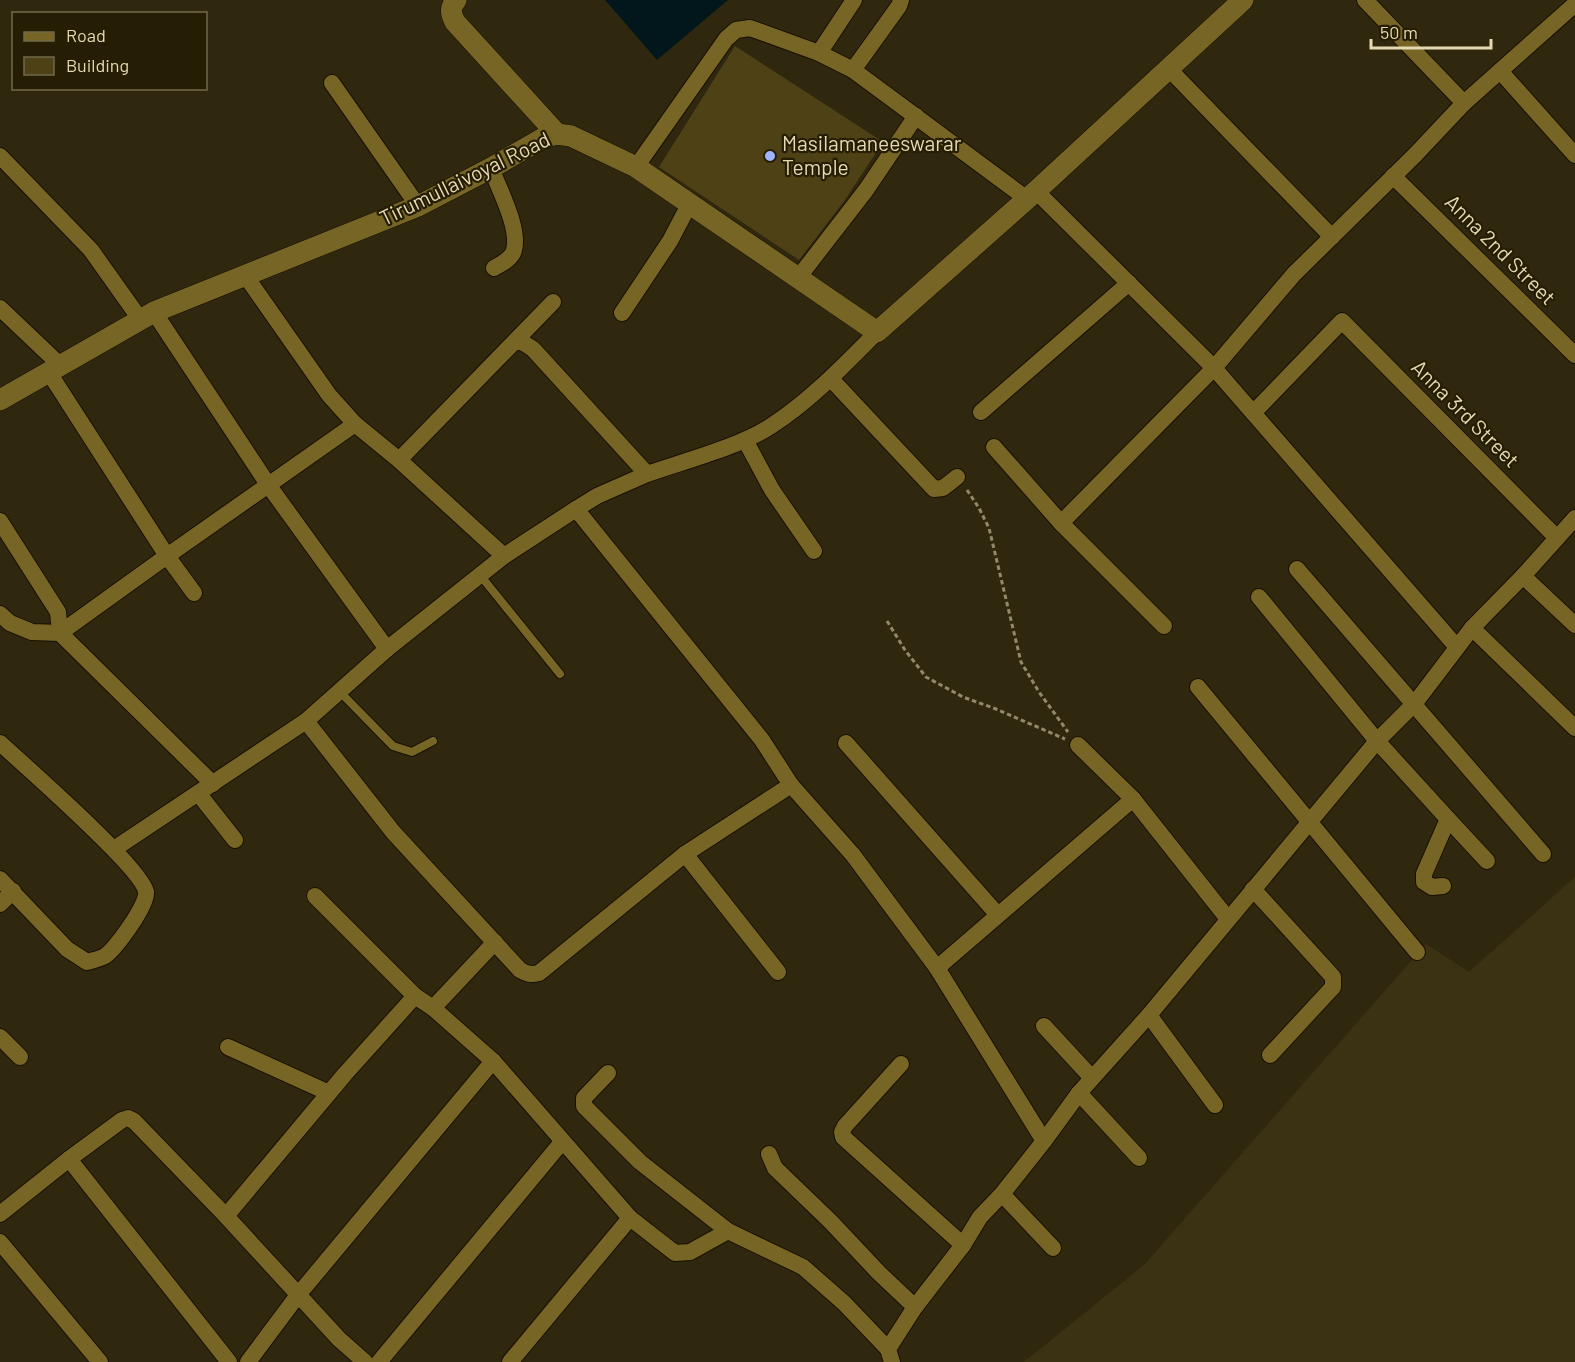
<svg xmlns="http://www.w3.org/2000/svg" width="1575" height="1362" font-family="Barlow,sans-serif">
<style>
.built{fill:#3b3214}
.water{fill:#01171c}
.building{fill:#4e4115}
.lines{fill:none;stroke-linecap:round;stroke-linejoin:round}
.service-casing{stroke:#181000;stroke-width:10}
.minor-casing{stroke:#181000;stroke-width:18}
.tertiary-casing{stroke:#181000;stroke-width:22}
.path{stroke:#938968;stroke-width:3;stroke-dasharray:4.5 3;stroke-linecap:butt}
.service{stroke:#776525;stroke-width:8}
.minor{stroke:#776525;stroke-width:16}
.tertiary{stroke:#776525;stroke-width:21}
.poi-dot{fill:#a0b3fd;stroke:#261e04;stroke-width:2}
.labels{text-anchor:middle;stroke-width:4.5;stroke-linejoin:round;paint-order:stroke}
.poi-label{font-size:21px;fill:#e5d9b1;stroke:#261e04;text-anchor:start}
.street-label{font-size:21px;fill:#e5d9b1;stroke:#261e04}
</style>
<rect width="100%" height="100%" fill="#30280e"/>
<polygon class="built" points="1575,877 1575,1362 1024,1362 1144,1265 1426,944 1469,972"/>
<polygon class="water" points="605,0 728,0 657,60"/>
<polygon class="building" points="735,46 883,142 845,200 799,260 659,167"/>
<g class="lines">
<defs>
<g id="service">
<polyline points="480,575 560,674"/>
<polyline points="339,691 393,746 412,752 433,741"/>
</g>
<g id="minor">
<polyline points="854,0 819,53 853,70 1027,199"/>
<polyline points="1365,0 1464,103"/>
<polyline points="1169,69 1332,237"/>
<polyline points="853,70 899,6 901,0"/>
<polyline points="1500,71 1575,155"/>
<polyline points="332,83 418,206"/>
<polyline points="0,156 91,250 140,319"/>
<polyline points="636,167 726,39 736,30 750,28 819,53"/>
<path d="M 491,168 C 499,189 520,228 514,250 C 512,259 501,264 494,268"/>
<polyline points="1393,176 1575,355"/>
<polyline points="1036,191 1214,368 1061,523"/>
<polyline points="245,275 329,395 355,424 399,460 553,302"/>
<polyline points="798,278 866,190 916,116"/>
<polyline points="0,308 60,365"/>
<polyline points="154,312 269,486 387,649"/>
<polyline points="622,313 670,241 690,203"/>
<path d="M 516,342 L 522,342 L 533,349 L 647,474 C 684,461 739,447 771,426 C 811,400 844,365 877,332"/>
<polyline points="48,371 167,556 355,424"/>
<polyline points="831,379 934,489 943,488 957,477"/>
<polyline points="981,412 1129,283"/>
<polyline points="1254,412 1342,321 1557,538"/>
<polyline points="745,440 772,490 814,551"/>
<polyline points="994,447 1061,523 1164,626"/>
<path d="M 399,460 L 504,556 L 387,649 L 306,721 L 393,832 L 520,970 C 527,974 531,975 539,973 L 685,854 L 778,972"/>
<polyline points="576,509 597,496 647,474"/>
<polyline points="0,521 58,612 60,633 213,784"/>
<polyline points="504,556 576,509 762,740 791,785 853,855 937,968 1044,1141"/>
<polyline points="1297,569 1543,854"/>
<polyline points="1523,576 1575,625"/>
<polyline points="1259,597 1377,741 1448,819 1424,874 1424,882 1432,887 1443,886"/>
<polyline points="0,614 10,623 32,632 60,633 167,556 194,593"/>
<polyline points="1472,628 1575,728"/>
<polyline points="1456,646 1214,368 1294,274 1415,155 1464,103 1574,5"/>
<polyline points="1198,687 1417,952"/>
<path d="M 0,743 C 24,765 143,869 146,892 C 148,905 115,949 105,956 C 100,959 93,960 87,962 L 67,949 L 0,879"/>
<polyline points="846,743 998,915"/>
<polyline points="1078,745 1133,799 1228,919"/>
<polyline points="198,793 235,840"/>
<polyline points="1448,819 1487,861"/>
<polyline points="114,849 306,721"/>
<polyline points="685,854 791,785"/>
<polyline points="1253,889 1333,977 1333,987 1270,1055"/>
<polyline points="315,896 415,996"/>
<polyline points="0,904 13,891"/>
<polyline points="937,968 1133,799"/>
<polyline points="433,1008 495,942"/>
<polyline points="1149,1015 1215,1105"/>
<polyline points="1044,1026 1092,1078"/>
<polyline points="0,1037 20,1057"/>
<polyline points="228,1047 329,1093"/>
<polyline points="901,1064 845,1126 842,1132 843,1137 963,1245"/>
<polyline points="608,1073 584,1098 584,1106 640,1162 728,1231 803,1267 844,1303 888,1349"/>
<polyline points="1079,1093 1139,1158"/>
<polyline points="769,1154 775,1168 831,1222 879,1273 915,1307"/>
<polyline points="69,1159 122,1120 128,1118 134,1121 226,1216"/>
<polyline points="1002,1194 1053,1248"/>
<polyline points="0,1214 69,1159 229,1362"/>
<polyline points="630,1218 675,1253 690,1252 728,1231"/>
<polyline points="0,1242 100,1362"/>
<polyline points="248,1362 298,1295 493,1061"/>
<polyline points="365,1362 339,1339 226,1216 345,1074 415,996 433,1008 493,1061 630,1218 510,1362"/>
<polyline points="379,1362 562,1142"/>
<polyline points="892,1362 888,1349 915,1307 963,1245 980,1217 1002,1194 1044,1141 1079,1093 1149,1015 1377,741 1415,703 1472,628 1523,576 1575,518"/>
</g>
<g id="tertiary">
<path d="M 456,0 C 450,8 450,12 455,22 L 557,134"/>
<polyline points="0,400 154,312 418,206 491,168 545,137 557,134 571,136 636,167 877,332 1036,191 1243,0"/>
</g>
</defs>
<use href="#service" class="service-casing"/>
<use href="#minor" class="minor-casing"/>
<use href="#tertiary" class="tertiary-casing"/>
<g class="path">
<polyline points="967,490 979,508 989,528 1021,662 1039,692 1068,732"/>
<polyline points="887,621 905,650 926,677 963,697 996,709 1065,739"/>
</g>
<use href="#service" class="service"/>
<use href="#minor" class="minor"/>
<use href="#tertiary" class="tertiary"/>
</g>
<circle class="poi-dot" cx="770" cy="156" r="6"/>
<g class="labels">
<g class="poi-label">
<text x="782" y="151">Masilamaneeswarar<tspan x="782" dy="24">Temple</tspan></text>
</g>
<g class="street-label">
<text transform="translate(465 179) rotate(-26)" y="7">Tirumullaivoyal Road</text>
<text transform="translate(1500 250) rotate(45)" y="7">Anna 2nd Street</text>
<text transform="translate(1465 414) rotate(45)" y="7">Anna 3rd Street</text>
</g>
</g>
<rect x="12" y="12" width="195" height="78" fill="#261e04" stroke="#726949" stroke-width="1.5"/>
<rect x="24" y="32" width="30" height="9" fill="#776525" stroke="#726949" stroke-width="1.5"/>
<text x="66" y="42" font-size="18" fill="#e5d9b1">Road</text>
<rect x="24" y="57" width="30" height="18" fill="#4e4115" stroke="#726949" stroke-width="1.5"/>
<text x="66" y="72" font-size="18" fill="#e5d9b1">Building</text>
<path d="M1371 39v9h120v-9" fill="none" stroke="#e5d9b1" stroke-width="3"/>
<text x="1380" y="39" font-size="18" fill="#e5d9b1" stroke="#261e04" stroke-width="4.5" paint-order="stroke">50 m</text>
</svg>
